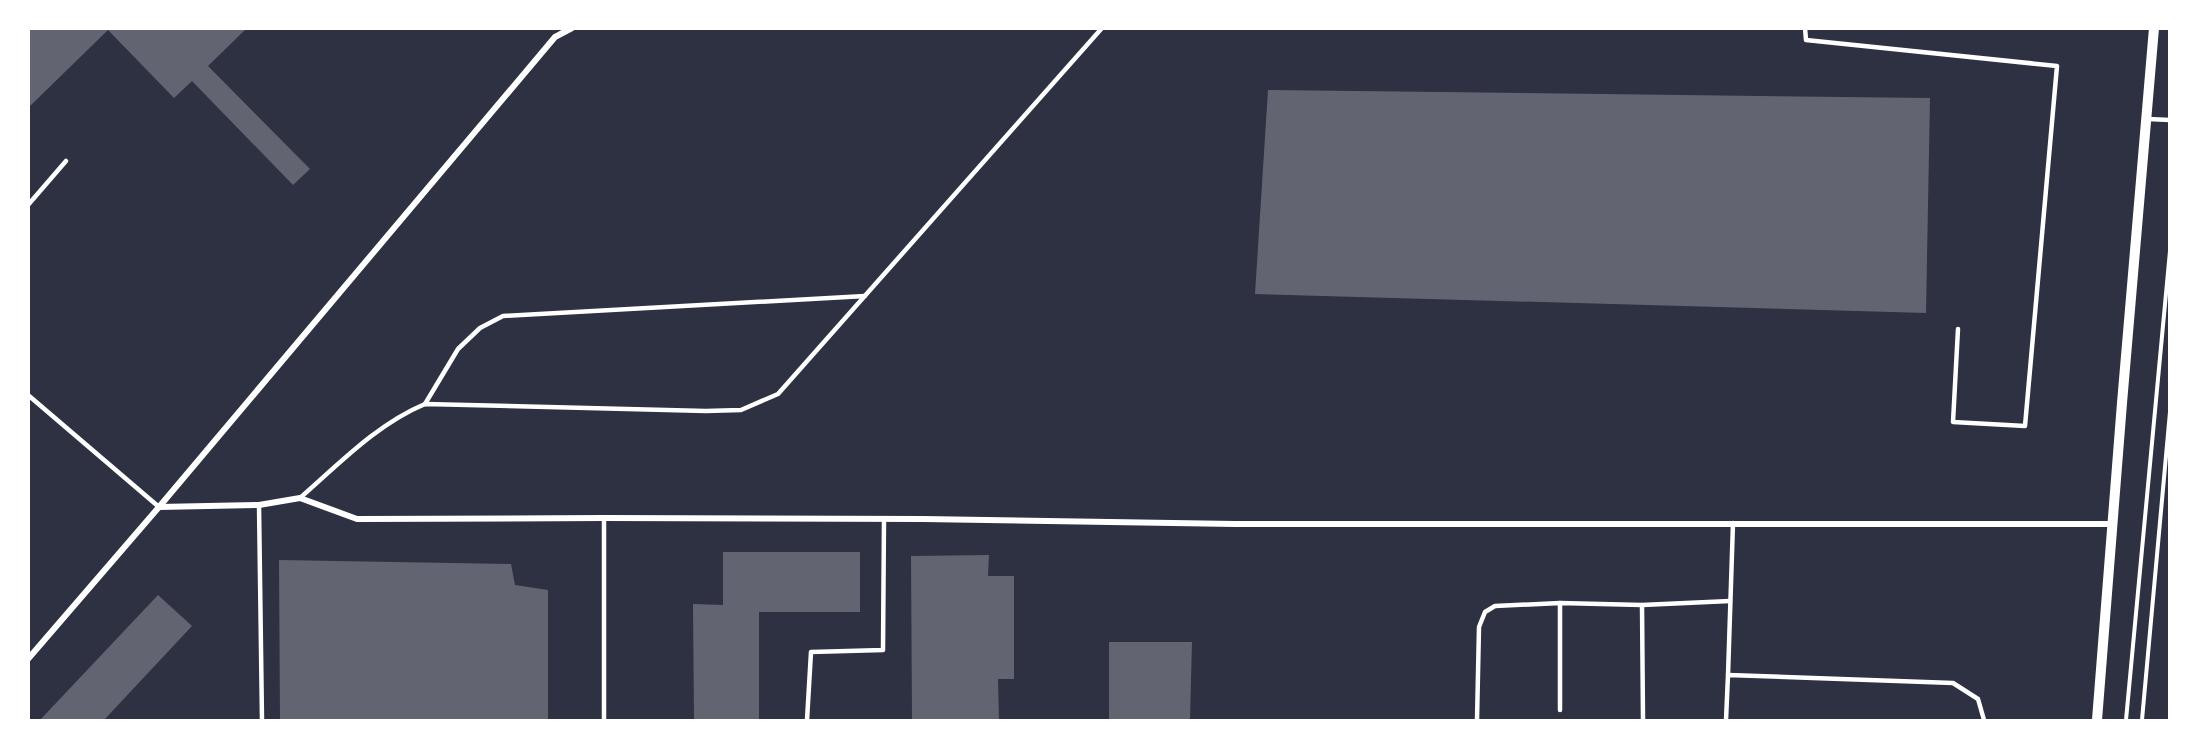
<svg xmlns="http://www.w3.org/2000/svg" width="2198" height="749" font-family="Overpass,sans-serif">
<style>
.building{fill:#626471}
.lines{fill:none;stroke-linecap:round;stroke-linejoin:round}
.path{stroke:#fff;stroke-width:4}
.service{stroke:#fff;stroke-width:4.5}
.minor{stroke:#fff;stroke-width:6}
.tertiary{stroke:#fff;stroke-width:10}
</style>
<rect width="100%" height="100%" fill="#2d3142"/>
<g class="building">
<polygon points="28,28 247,28 208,66 310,169 293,185 192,81 174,98 108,30 28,108"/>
<polygon points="1268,90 1930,98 1926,313 1255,294"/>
<polygon points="723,552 860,552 860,612 759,612 759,720 694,720 693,604 723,605"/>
<polygon points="989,555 988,576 1014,576 1014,679 998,679 999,720 912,720 911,556"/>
<polygon points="279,560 511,564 515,585 548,590 548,720 280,720"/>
<polygon points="158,595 192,626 104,720 40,720"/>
<polygon points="1109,642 1192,642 1190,720 1109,720"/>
</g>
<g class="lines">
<g class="path">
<polyline points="2126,720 2170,251"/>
<polyline points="2142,720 2170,412"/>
</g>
<g class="service">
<polyline points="1805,28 1806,40 2057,66 2025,426 1953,422 1958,329"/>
<polyline points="2148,119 2170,120"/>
<polyline points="28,205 66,161"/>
<polyline points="28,395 159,507"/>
<polyline points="425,404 458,349 480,328 503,316 865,296"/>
<path d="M 300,498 C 339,464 377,424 425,404 L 706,411 L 741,410 L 778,394 L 1102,28"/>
<polyline points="259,505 262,720"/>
<polyline points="1560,603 1560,710"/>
<polyline points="1642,605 1643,720"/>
<polyline points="1728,675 1733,523"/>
<polyline points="604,720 604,518"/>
<polyline points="807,720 811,652 883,650 884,519"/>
<polyline points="1477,720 1479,627 1485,612 1495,606 1560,603 1642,605 1730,601"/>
<polyline points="1726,720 1728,675 1953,683 1978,699 1984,720"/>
</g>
<g class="minor">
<polyline points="159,507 259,505 300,498 357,519 604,518 923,519 1235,524 2113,524"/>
<polyline points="28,659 159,507 555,37 572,28"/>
</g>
<polyline class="tertiary" points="2097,720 2122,403 2154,28"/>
</g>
<rect width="2198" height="749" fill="none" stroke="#ffffff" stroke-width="60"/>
</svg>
